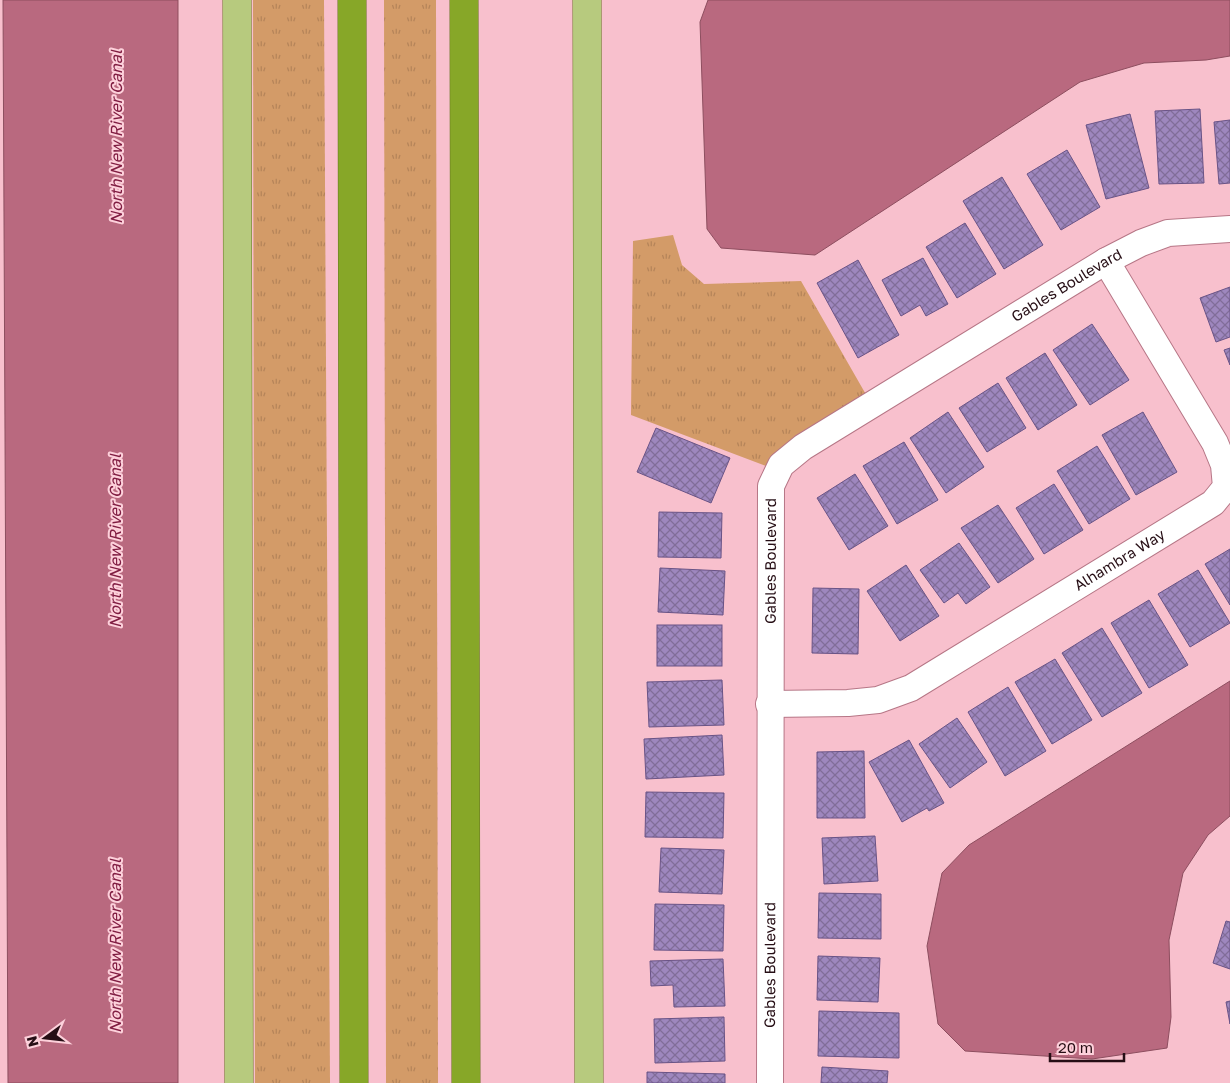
<svg xmlns="http://www.w3.org/2000/svg" width="1230" height="1083" font-family="'Golos Text',sans-serif">
<style>
.grass{fill:url(#grass-tufts)}
.water{fill:#b9697f;stroke:#8d4e5f}
.building{fill:url(#building-cross-hatch);stroke:#695386}
.lines{fill:none;stroke-linecap:round;stroke-linejoin:round}
.street-casing{stroke:#b67686;stroke-width:28}
.primary-casing{stroke:#657121;stroke-width:29}
.highway-casing{stroke:#657121;stroke-width:29}
.street{stroke:#fff;stroke-width:26}
.primary{stroke:#b7ca7e;stroke-width:28}
.highway{stroke:#87a728;stroke-width:28}
.labels{text-anchor:middle;stroke-width:4;stroke-linejoin:round;paint-order:stroke}
.street-label{font-size:15px;fill:#260e15;stroke:#fdd1db}
.water-label{font-size:16px;font-style:italic;fill:#801d42;stroke:#fdd1db}
</style>
<defs>
<pattern id="grass-tufts" width="24" height="20" patternUnits="userSpaceOnUse" patternTransform="scale(1.25)"><rect width="24" height="20" fill="#d39b68"/><path d="M3 7l-1-3M5 7V3M7 7l1-3M15 17l-1-3M17 17v-4M19 17l1-3" fill="none" stroke="#b58459"/></pattern>
<pattern id="building-cross-hatch" width="8" height="8" patternUnits="userSpaceOnUse" patternTransform="scale(1.25)"><rect width="8" height="8" fill="#9e87be"/><path d="M0 0l8 8M0 8l8-8" fill="none" stroke="#816d99"/></pattern>
</defs>
<rect width="100%" height="100%" fill="#f8c0cd"/>
<g class="grass">
<polygon points="253,0 324,0 330,1083 255,1083"/>
<polygon points="384,0 436,0 438,1083 386,1083"/>
<polygon points="673,235 682,265 704,284 801,281 872,405 779,471 631,415 633,241"/>
</g>
<g class="water">
<polygon points="3,0 178,0 178,1083 8,1083"/>
<polygon points="708,0 1230,0 1230,56 1206,60 1144,63 1080,82 815,255 721,248 707,229 700,22"/>
<polygon points="1230,681 1230,816 1208,835 1183,873 1169,940 1171,1017 1167,1048 1092,1059 965,1051 938,1024 927,946 942,873 969,845"/>
</g>
<g class="building">
<polygon points="1200,109 1204,183 1159,184 1155,111"/>
<polygon points="1130,114 1149,188 1106,199 1086,125"/>
<polygon points="1230,120 1230,183 1219,184 1214,122"/>
<polygon points="1067,150 1100,207 1061,230 1027,174"/>
<polygon points="1002,177 1043,245 1004,269 963,201"/>
<polygon points="965,223 996,274 957,298 926,247"/>
<polygon points="923,258 948,304 926,316 920,305 901,316 882,280"/>
<polygon points="858,260 899,335 858,358 817,283"/>
<polygon points="1230,287 1230,337 1216,342 1200,298"/>
<polygon points="1092,324 1129,380 1090,405 1053,350"/>
<polygon points="1230,348 1230,365 1224,350"/>
<polygon points="1045,353 1077,405 1038,430 1006,378"/>
<polygon points="998,383 1026,428 987,452 959,408"/>
<polygon points="948,412 984,467 946,493 910,438"/>
<polygon points="1143,412 1177,472 1136,495 1102,435"/>
<polygon points="656,428 730,458 711,503 637,472"/>
<polygon points="904,442 938,500 897,524 863,466"/>
<polygon points="1097,446 1130,499 1089,524 1057,471"/>
<polygon points="855,474 888,526 849,550 817,498"/>
<polygon points="1054,484 1083,530 1044,554 1016,508"/>
<polygon points="998,505 1034,559 998,583 961,528"/>
<polygon points="659,512 722,513 721,558 658,557"/>
<polygon points="959,543 990,587 966,604 958,593 944,603 920,570"/>
<polygon points="1230,549 1230,605 1205,564"/>
<polygon points="906,565 939,616 900,641 867,591"/>
<polygon points="660,568 725,571 723,615 658,612"/>
<polygon points="1198,570 1230,623 1190,647 1158,594"/>
<polygon points="813,588 859,589 858,654 812,653"/>
<polygon points="1149,600 1188,665 1149,688 1111,623"/>
<rect x="657" y="625" width="65" height="41"/>
<polygon points="1102,628 1142,693 1102,717 1062,653"/>
<polygon points="1055,659 1092,720 1052,744 1015,682"/>
<polygon points="722,680 724,725 649,727 647,682"/>
<polygon points="1008,687 1046,751 1005,776 968,712"/>
<polygon points="957,718 987,762 950,788 919,744"/>
<polygon points="722,735 724,775 646,779 644,739"/>
<polygon points="909,740 944,803 929,811 927,808 902,822 869,762"/>
<polygon points="864,751 865,818 817,818 817,752"/>
<polygon points="646,792 724,793 723,838 645,837"/>
<polygon points="875,836 878,881 824,884 822,838"/>
<polygon points="661,848 724,850 722,894 659,892"/>
<polygon points="819,893 881,894 881,939 818,938"/>
<polygon points="655,904 724,905 723,951 654,950"/>
<polygon points="1226,921 1230,922 1230,969 1213,963"/>
<polygon points="818,956 880,958 878,1002 817,1000"/>
<polygon points="723,959 725,1006 674,1007 673,985 651,986 650,961"/>
<polygon points="1230,1001 1230,1024 1226,1002"/>
<polygon points="819,1011 899,1013 899,1058 818,1056"/>
<polygon points="724,1017 725,1061 655,1063 654,1019"/>
<polygon points="822,1067 888,1071 887,1083 821,1083"/>
<polygon points="647,1072 725,1074 725,1083 647,1083"/>
</g>
<g class="lines">
<defs>
<g id="street">
<path id="s1" d="M 769,704 L 848,703 L 878,700 L 911,688 L 1213,503 L 1226,487 L 1224,465 L 1215,443 L 1106,261"/>
<path id="s2" d="M 770,1083 L 771,486 L 781,465 L 803,447 L 1106,261 L 1141,243 L 1168,233 L 1230,229"/>
</g>
<g id="primary">
<polyline points="237,0 239,1083"/>
<polyline points="587,0 589,1083"/>
</g>
<g id="highway">
<polyline points="352,0 354,1083"/>
<polyline points="464,0 466,1083"/>
</g>
</defs>
<use href="#street" class="street-casing"/>
<use href="#primary" class="primary-casing"/>
<use href="#highway" class="highway-casing"/>
<use href="#street" class="street"/>
<use href="#primary" class="primary"/>
<use href="#highway" class="highway"/>
</g>
<g class="labels">
<g class="street-label">
<text dy="5" stroke="none"><textPath href="#s2" startOffset="958">Gables Boulevard</textPath></text>
<text dy="5" stroke="none"><textPath href="#s1" startOffset="389">Alhambra Way</textPath></text>
<text dy="5" stroke="none"><textPath href="#s2" startOffset="522">Gables Boulevard</textPath></text>
<text dy="5" stroke="none"><textPath href="#s2" startOffset="118">Gables Boulevard</textPath></text>
</g>
<g class="water-label">
<text transform="translate(116 137) rotate(-90)" y="6">North New River Canal</text>
<text transform="translate(115 541) rotate(-90)" y="6">North New River Canal</text>
<text transform="translate(115 946) rotate(-90)" y="6">North New River Canal</text>
</g>
</g>
<g transform="translate(45 1038) rotate(255)" stroke="#fdd1db" stroke-width="4" paint-order="stroke">
<path d="M0-4L9 19L0 12L-9 19Z" fill="#260e15"/>
<text y="-8" font-size="14" font-weight="bold" text-anchor="middle" fill="#260e15">N</text>
</g>
<path d="M1050 1053v8h74v-8" fill="none" stroke="#260e15" stroke-width="2.5"/>
<text x="1058" y="1053" font-size="15" fill="#260e15" stroke="#fdd1db" stroke-width="4" paint-order="stroke">20 m</text>
</svg>
